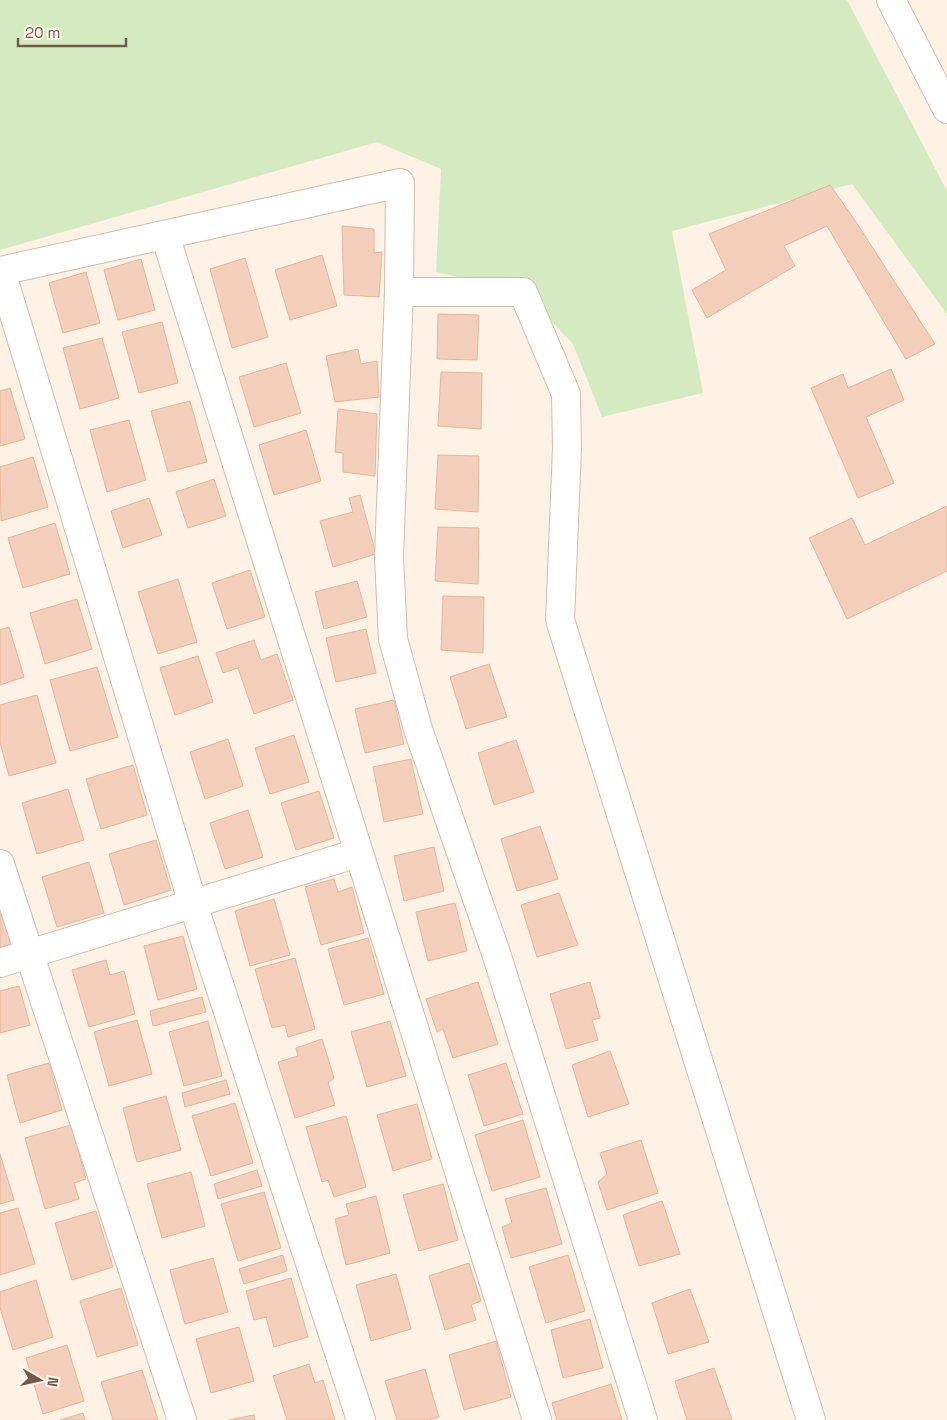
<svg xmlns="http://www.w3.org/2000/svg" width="947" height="1420" font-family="'Space Grotesk',sans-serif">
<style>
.green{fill:#d4ebc2}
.building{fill:#f3cfbb;stroke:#e6b59b}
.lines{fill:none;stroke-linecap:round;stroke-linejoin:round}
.minor-casing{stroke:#d0bcad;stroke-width:30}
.minor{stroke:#fff;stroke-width:28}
</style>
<rect width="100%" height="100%" fill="#fdf2e4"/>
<polygon class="green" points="0,0 847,0 947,191 947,314 852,184 672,231 703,393 602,417 573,344 523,292 436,272 441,169 377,142 0,250"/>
<g class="building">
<polygon points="830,185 854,219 935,344 906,359 827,226 784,246 795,266 707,318 692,290 726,270 709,234"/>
<polygon points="342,226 374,229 374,253 382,252 379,297 344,295"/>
<polygon points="322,255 337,306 290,320 275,270"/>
<polygon points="245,258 268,337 232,348 210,269"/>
<polygon points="141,259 155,310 118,320 104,270"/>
<polygon points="86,272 100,323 63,333 49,283"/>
<polygon points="438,314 479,315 477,360 437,359"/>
<polygon points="162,322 178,383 139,393 122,332"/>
<polygon points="102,338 119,398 80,409 63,348"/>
<polygon points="358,349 361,364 377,361 379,397 335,402 326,356"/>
<polygon points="286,363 301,413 254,427 239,377"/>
<polygon points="891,369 904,400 866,417 894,483 858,498 811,388 843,374 848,388"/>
<polygon points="441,372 482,373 481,429 438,426"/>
<polygon points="10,388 25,439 0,446 0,391"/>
<polygon points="190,401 207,462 168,472 151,411"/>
<polygon points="338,409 377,414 375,476 343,472 343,453 335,452"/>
<polygon points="129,420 146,480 107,492 90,430"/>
<polygon points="306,430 321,481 274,495 259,445"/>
<polygon points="438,455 479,456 478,512 435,509"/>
<polygon points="33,457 48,507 1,521 0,467"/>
<polygon points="214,479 226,516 188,528 176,492"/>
<polygon points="360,495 376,554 333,567 320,521 353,512 349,498"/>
<polygon points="149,498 162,535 123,548 111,511"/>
<polygon points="947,506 947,571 847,619 809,538 852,518 865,545"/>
<polygon points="55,523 70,574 23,588 8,538"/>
<polygon points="438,527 479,528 478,584 435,581"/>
<polygon points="250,570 265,617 227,629 212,583"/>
<polygon points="178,579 197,642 158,654 138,592"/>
<polygon points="357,581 367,617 324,629 315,592"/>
<polygon points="443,596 484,597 483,653 441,650"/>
<polygon points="77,599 92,649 45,664 30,613"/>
<polygon points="9,627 24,677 0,685 0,630"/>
<polygon points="366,629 376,673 336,682 326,638"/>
<polygon points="254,640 261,660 277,654 293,700 254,714 238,668 223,673 216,653"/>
<polygon points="198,656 213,702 175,715 160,668"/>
<polygon points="489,664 507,717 466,729 450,677"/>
<polygon points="97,667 118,737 70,751 50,680"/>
<polygon points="37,695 56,763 9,776 0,742 0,705"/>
<polygon points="394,700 404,744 365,753 355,709"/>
<polygon points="294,735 309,782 270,794 255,748"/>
<polygon points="228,739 243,786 205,799 190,752"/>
<polygon points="516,740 534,792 494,805 478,753"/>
<polygon points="411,759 423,814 384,822 373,767"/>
<polygon points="133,765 147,815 101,829 86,779"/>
<polygon points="68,789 84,840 37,854 22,803"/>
<polygon points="319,791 334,838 296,850 281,803"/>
<polygon points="248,810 263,857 225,869 210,823"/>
<polygon points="540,826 558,879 517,891 501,839"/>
<polygon points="156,840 171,890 124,905 109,854"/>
<polygon points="434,847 444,891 404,901 394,856"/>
<polygon points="89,862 104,913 57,927 42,877"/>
<polygon points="334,879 338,892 352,887 364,933 321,945 305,887"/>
<polygon points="559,893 578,945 537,957 521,905"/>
<polygon points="274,899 290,955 250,966 235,911"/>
<polygon points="455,903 467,951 428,961 416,912"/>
<polygon points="0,905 14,944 0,948"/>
<polygon points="183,936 197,989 158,1000 144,946"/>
<polygon points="368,938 384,994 344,1005 328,949"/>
<polygon points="295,958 315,1029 288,1037 285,1025 272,1028 255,969"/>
<polygon points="106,960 110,975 124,971 135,1014 89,1027 72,970"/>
<polygon points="478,982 498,1044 453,1058 443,1029 437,1032 426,999"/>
<polygon points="590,982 600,1018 592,1020 598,1040 566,1049 550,994"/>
<polygon points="19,986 30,1025 0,1033 0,991"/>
<polygon points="202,997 206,1012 153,1026 150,1011"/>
<polygon points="137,1020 152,1074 109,1086 94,1032"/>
<polygon points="208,1021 222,1076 184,1086 169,1032"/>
<polygon points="390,1021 406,1076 367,1087 351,1032"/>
<polygon points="322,1039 334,1078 328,1083 335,1105 295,1118 278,1062 298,1056 296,1048"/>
<polygon points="610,1051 629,1104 588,1117 572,1065"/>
<polygon points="49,1063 62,1110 20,1123 7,1075"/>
<polygon points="506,1063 523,1114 484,1126 468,1075"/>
<polygon points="226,1080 230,1094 185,1107 182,1093"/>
<polygon points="166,1096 181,1150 137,1162 123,1108"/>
<polygon points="235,1103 253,1163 211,1176 192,1116"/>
<polygon points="417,1104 432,1159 393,1171 377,1115"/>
<polygon points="346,1116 366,1187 334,1197 328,1180 322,1182 306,1127"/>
<polygon points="523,1120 540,1177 492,1191 475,1135"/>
<polygon points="71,1125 86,1179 74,1183 79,1199 45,1209 25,1138"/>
<polygon points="641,1140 658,1193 607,1210 598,1182 607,1174 600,1153"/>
<polygon points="0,1154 14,1200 0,1204"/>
<polygon points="257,1170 262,1186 218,1199 214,1184"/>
<polygon points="191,1172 205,1226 162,1238 147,1184"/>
<polygon points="443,1184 458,1240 419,1251 403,1195"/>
<polygon points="546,1188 562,1244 511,1258 502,1227 512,1223 505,1199"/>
<polygon points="264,1192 281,1248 238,1261 221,1204"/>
<polygon points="376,1196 390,1253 346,1265 335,1219 349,1215 346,1204"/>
<polygon points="662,1201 680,1254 639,1266 623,1215"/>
<polygon points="18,1208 35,1264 0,1275 0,1213"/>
<polygon points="96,1211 113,1267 72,1280 55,1223"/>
<polygon points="283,1255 287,1271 244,1284 239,1269"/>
<polygon points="568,1255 585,1311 546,1323 529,1267"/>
<polygon points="213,1258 228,1312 185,1324 170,1270"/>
<polygon points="469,1263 481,1301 471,1305 476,1320 445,1330 429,1276"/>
<polygon points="396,1274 411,1329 371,1341 356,1285"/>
<polygon points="291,1278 308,1337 274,1347 266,1317 254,1320 246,1291"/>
<polygon points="36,1280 53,1337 13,1350 0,1308 0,1292"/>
<polygon points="121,1288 138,1345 97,1357 80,1301"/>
<polygon points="690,1289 709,1342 668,1354 652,1303"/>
<polygon points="590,1319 603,1368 563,1378 551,1330"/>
<polygon points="239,1327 254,1381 211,1393 196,1339"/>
<polygon points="496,1341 511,1397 464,1410 449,1355"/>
<polygon points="67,1345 84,1401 43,1414 26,1358"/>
<polygon points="309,1364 315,1383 323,1380 335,1420 287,1420 273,1376"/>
<polygon points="714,1368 732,1420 687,1420 675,1381"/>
<polygon points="425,1369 439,1417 429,1420 397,1420 385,1381"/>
<polygon points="142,1370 158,1420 113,1420 101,1382"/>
<polygon points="611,1384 622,1420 557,1420 552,1403"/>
<polygon points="83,1413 85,1420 60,1420"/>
<polygon points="254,1415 255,1420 229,1420"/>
</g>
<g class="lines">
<defs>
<g id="minor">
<polyline points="891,0 947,109"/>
<polyline points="165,235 537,1420"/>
<polyline points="0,271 400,183 399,292 389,557 393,639 418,729 496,953 643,1420"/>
<polyline points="1,271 193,904 361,1420"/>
<polyline points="399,292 523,292 566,394 567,448 560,620 811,1420"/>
<polyline points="0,864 182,1420"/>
<polyline points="0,963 358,853"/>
</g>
</defs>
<use href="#minor" class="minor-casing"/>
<use href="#minor" class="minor"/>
</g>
<g transform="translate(40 1380) rotate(99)" stroke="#fff6eb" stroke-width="4" paint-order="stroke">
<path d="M0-4L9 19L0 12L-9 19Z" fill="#765849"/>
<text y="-8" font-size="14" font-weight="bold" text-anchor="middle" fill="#765849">N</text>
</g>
<path d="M18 38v8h108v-8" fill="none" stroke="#765849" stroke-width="2.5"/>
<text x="25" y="38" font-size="15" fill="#765849" stroke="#fff6eb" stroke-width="4" paint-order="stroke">20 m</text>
</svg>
